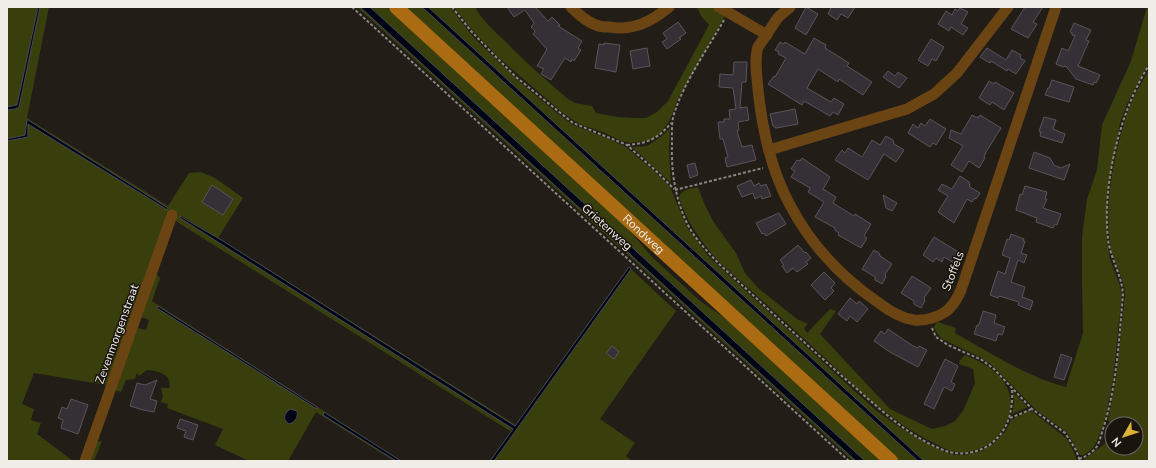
<svg xmlns="http://www.w3.org/2000/svg" width="1156" height="468" font-family="'Nunito Sans',sans-serif">
<style>
.green{fill:#393e0d;fill-rule:evenodd}
.water{fill:#000515;stroke:#484a54}
.building{fill:#352f36;stroke:#5a545b}
.lines{fill:none;stroke-linecap:round;stroke-linejoin:round}
.path{stroke:#8b8681;stroke-width:2;stroke-dasharray:3 2;stroke-linecap:butt}
.minor{stroke:#6a4413;stroke-width:11}
.major{stroke:#aa6b13;stroke-width:14}
.labels{text-anchor:middle;stroke-width:3;stroke-linejoin:round;paint-order:stroke}
.street-label{font-size:12px;fill:#f0ece8;stroke:#19140e}
</style>
<rect width="100%" height="100%" fill="#221d17"/>
<g class="green">
<polygon points="7,7 38,7 17,105 7,107"/>
<path d="M 40,7 L 49,7 L 27,118 L 168,206 L 189,173 L 201,172 L 215,178 L 243,198 L 218,238 L 516,425 L 515,426 L 182,216 L 180,216 L 180,218 L 512,428 L 510,431 L 174,220 L 88,440 L 106,385 L 34,373 L 22,404 L 34,409 L 31,420 L 41,423 L 37,434 L 73,461 L 7,461 L 7,141 L 28,137 L 28,124 L 166,209 L 167,210 L 168,208 L 29,120 L 26,124 L 25,135 L 7,139 L 7,110 L 15,109 L 19,107 ZM 212,186 L 233,199 L 223,215 L 202,202 Z"/>
<polygon points="357,7 360,7 856,461 853,461"/>
<polygon points="370,7 387,7 625,225 652,257 699,300 736,326 883,461 865,461"/>
<polygon points="403,7 422,7 918,461 899,461"/>
<polygon points="428,7 450,7 474,38 521,83 557,113 573,125 607,138 626,147 654,171 670,187 688,229 709,257 850,387 878,412 899,427 928,444 945,452 955,455 965,455 981,451 993,444 1005,432 1011,420 1028,411 1033,412 1067,439 1073,450 1077,461 924,461"/>
<path d="M 454,7 L 475,7 C 482,20 493,30 504,40 C 524,61 546,80 568,99 L 575,103 L 592,106 L 596,113 L 617,117 L 635,118 L 646,118 L 657,112 L 668,101 L 709,25 L 701,16 L 697,7 L 712,7 L 725,16 L 678,99 L 670,120 L 663,130 L 659,135 L 650,140 L 631,143 L 621,141 L 605,133 L 579,124 L 563,113 L 500,59 L 472,30 Z"/>
<path d="M 1147,7 L 1149,7 L 1149,62 L 1128,102 L 1120,123 L 1107,193 L 1107,242 L 1110,259 L 1119,283 L 1122,294 L 1113,380 L 1105,420 L 1097,441 L 1093,448 L 1084,455 L 1080,455 L 1071,439 L 1065,431 L 1035,409 L 992,365 L 980,357 L 942,339 L 937,333 L 934,327 L 936,323 L 938,322 L 956,328 L 955,333 C 990,353 1028,377 1066,387 L 1083,333 L 1082,282 L 1082,237 L 1087,199 L 1097,170 L 1102,125 L 1131,61 Z"/>
<path d="M 1149,71 L 1149,461 L 1082,461 L 1107,442 L 1112,427 L 1112,448 L 1136,448 L 1136,424 L 1112,424 L 1108,420 L 1116,379 L 1125,295 C 1125,279 1112,261 1110,243 C 1104,202 1114,156 1126,117 C 1131,101 1139,87 1147,73 Z"/>
<polygon points="670,128 669,150 671,183 632,147 647,146 662,136"/>
<path d="M 698,187 L 704,203 L 713,221 L 736,253 L 745,273 L 759,289 L 797,319 L 808,324 L 804,328 L 807,333 L 830,309 L 836,311 L 820,334 L 890,409 L 932,429 L 945,426 L 954,422 L 963,411 L 975,383 L 973,369 L 959,364 L 960,360 L 965,355 C 990,365 1018,383 1009,414 C 1006,424 1001,433 994,440 C 982,450 966,455 951,451 C 945,449 938,445 932,442 C 893,423 861,392 830,363 C 793,329 757,295 720,263 C 702,243 686,222 679,197 C 682,189 690,189 698,187 Z"/>
<polygon points="631,269 676,311 600,419 635,443 626,456 632,461 494,461"/>
<path d="M 155,272 L 160,278 L 152,301 L 402,461 L 325,412 L 323,414 L 396,461 L 394,461 L 316,412 L 288,461 L 249,461 L 215,445 L 223,429 L 167,408 L 168,404 L 161,402 L 163,396 L 161,388 L 169,388 C 173,374 157,371 147,370 L 139,376 L 137,373 L 135,379 L 126,380 L 121,392 L 113,389 L 133,331 L 138,328 L 146,330 L 149,320 L 139,316 Z"/>
<polygon points="1013,392 1028,407 1012,414 1014,403"/>
<polygon points="102,441 94,461 88,461 94,443"/>
</g>
<g class="water">
<polygon points="38,7 40,7 19,107 15,109 7,110 7,107 17,105"/>
<polygon points="360,7 370,7 865,461 856,461"/>
<polygon points="422,7 428,7 924,461 918,461"/>
<polygon points="27,120 28,120 168,208 167,210 166,209 28,124 28,137 7,141 7,139 25,135"/>
<polygon points="180,216 223,241 515,426 629,267 631,269 494,461 490,461 513,429 180,218"/>
<polygon points="158,306 317,407 317,409 157,308"/>
<path d="M 290,409 L 297,411 C 298,417 296,422 289,424 C 282,419 284,414 290,409 Z"/>
<polygon points="324,412 401,461 396,461 323,415"/>
</g>
<g class="building">
<polygon points="507,7 535,7 548,21 552,17 560,25 558,26 582,41 578,48 581,50 574,61 572,59 571,62 565,58 551,80 541,74 544,69 537,66 547,49 533,34 535,31 531,27 534,23 525,10 514,17"/>
<polygon points="806,7 818,14 806,35 795,28"/>
<polygon points="829,7 855,7 848,18 841,14 837,20 828,14 831,8"/>
<polygon points="1025,7 1043,7 1033,22 1037,24 1028,38 1011,29"/>
<polygon points="960,8 968,12 961,24 968,28 963,35 951,27 949,31 938,24 946,11 952,15 955,9 958,11"/>
<polygon points="678,22 686,33 679,38 681,39 667,49 662,42 667,39 663,33"/>
<polygon points="1074,23 1091,30 1086,40 1089,41 1078,66 1100,75 1096,83 1094,82 1093,85 1076,79 1066,66 1063,67 1056,64 1062,48 1068,51 1075,36 1072,35 1072,33 1070,32"/>
<polygon points="814,38 826,45 825,48 849,63 847,66 872,82 863,95 839,79 838,82 818,69 807,88 831,102 834,98 844,104 838,115 833,112 830,116 804,101 802,105 768,84 774,76 775,77 786,58 778,54 779,52 775,50 780,42 784,44 785,42 805,54"/>
<polygon points="931,39 944,47 936,61 932,59 928,66 918,60"/>
<polygon points="604,43 620,45 616,72 595,68 599,44 604,45"/>
<polygon points="647,48 650,66 633,69 630,51"/>
<polygon points="987,48 1006,60 1012,50 1021,55 1020,58 1025,61 1016,74 1008,69 1007,71 991,61 990,63 980,57"/>
<polygon points="734,62 747,62 746,82 742,82 740,108 747,107 749,120 738,122 739,130 737,131 742,147 752,145 756,160 727,167 725,158 728,157 723,139 720,139 718,122 724,122 724,119 730,119 729,110 736,109 733,88 719,87 720,74 733,75"/>
<polygon points="888,71 895,76 898,72 907,78 899,88 883,77"/>
<polygon points="1052,80 1074,87 1069,102 1045,95 1048,88 1049,88"/>
<polygon points="989,81 994,84 995,82 1014,93 1004,110 992,102 990,105 979,98"/>
<polygon points="795,109 798,124 776,128 773,126 770,114"/>
<polygon points="972,115 978,118 980,115 1001,128 986,152 984,157 985,158 979,168 969,161 962,172 951,165 963,146 949,138 951,130 961,134"/>
<polygon points="1044,117 1056,120 1053,129 1065,134 1062,143 1040,136 1041,132 1039,131"/>
<polygon points="930,119 946,129 936,145 933,143 930,147 908,133 913,124 918,128 921,123 925,126"/>
<polygon points="886,136 893,140 894,144 904,150 896,162 884,154 868,180 835,160 842,150 845,153 848,148 862,157 872,140 880,145"/>
<polygon points="1034,152 1050,158 1054,165 1061,168 1070,164 1064,180 1029,168"/>
<polygon points="802,158 830,177 823,189 836,197 833,203 854,216 855,214 871,224 864,236 867,238 861,248 838,235 839,233 835,230 835,228 815,217 824,202 808,192 810,188 791,177 795,171 791,169 797,160 800,161"/>
<polygon points="695,163 698,175 690,178 687,165"/>
<polygon points="960,176 969,182 970,187 980,193 977,198 974,199 972,202 967,199 954,223 938,212 948,196 938,190 942,184 952,189"/>
<polygon points="751,180 754,186 759,183 761,186 766,184 771,196 762,199 761,196 755,199 753,193 742,197 737,186"/>
<polygon points="212,185 233,199 223,215 202,202"/>
<polygon points="1025,186 1047,192 1045,199 1047,199 1043,208 1061,214 1057,225 1055,224 1053,228 1036,222 1037,218 1016,210 1020,194 1022,195"/>
<polygon points="883,195 897,203 892,211 886,208"/>
<polygon points="779,213 786,224 766,236 764,233 762,234 756,223"/>
<polygon points="1011,234 1024,239 1023,241 1025,241 1021,253 1027,255 1024,263 1018,260 1011,282 1025,287 1022,297 1033,301 1030,310 1018,305 1019,302 999,296 998,298 990,295 998,271 1005,274 1010,258 1002,255 1007,239 1009,240"/>
<polygon points="934,237 960,253 954,263 944,257 942,262 936,258 933,262 923,255"/>
<polygon points="798,245 805,253 806,252 811,258 806,262 808,264 797,272 793,268 787,273 782,266 784,265 780,260"/>
<polygon points="874,250 879,253 880,256 892,264 885,274 886,277 882,284 875,280 875,277 862,269"/>
<polygon points="824,272 835,283 831,288 834,291 825,300 811,285"/>
<polygon points="912,276 931,288 924,298 925,301 921,308 914,304 914,301 901,293"/>
<polygon points="850,298 857,304 859,301 868,309 857,322 850,316 847,321 838,314"/>
<polygon points="983,311 996,315 994,323 1005,327 1002,335 998,334 996,341 974,334 977,325 979,325"/>
<polygon points="888,329 913,346 918,348 919,346 927,350 918,367 890,352 874,341 881,331 885,334"/>
<polygon points="612,346 619,352 614,359 606,353"/>
<polygon points="1061,354 1072,358 1064,380 1054,377"/>
<polygon points="945,359 958,366 951,382 955,384 952,391 944,387 934,409 924,404"/>
<polygon points="157,380 150,399 157,401 154,412 143,410 130,406 137,383 145,385"/>
<polygon points="71,399 88,405 78,434 61,428 63,420 58,418 62,407 67,409"/>
<polygon points="180,419 198,425 193,440 184,437 186,431 177,428"/>
</g>
<g class="lines">
<g class="path">
<polyline points="352,7 849,461"/>
<polyline points="452,7 471,31 493,54 516,77 553,107 573,123 627,145 656,171 674,189"/>
<path d="M 724,20 C 708,48 685,81 675,111 C 671,121 672,133 672,144 C 671,170 675,197 686,221 C 693,237 707,251 719,264 C 763,304 805,344 850,383 C 879,408 908,437 946,451 C 961,456 979,453 992,443 C 1009,429 1013,410 1012,388"/>
<path d="M 627,145 C 648,143 658,139 671,123"/>
<polyline points="675,190 763,168"/>
<polyline points="932,328 936,337 948,345 982,360 994,369 1032,409 1065,433 1076,450 1080,461"/>
<polyline points="1010,418 1032,409"/>
<path d="M 1079,459 C 1085,457 1090,454 1095,449 C 1100,443 1101,434 1104,426 C 1117,384 1119,338 1123,295 C 1122,275 1110,258 1108,239 C 1102,184 1120,111 1149,65"/>
</g>
<g class="minor">
<path d="M 571,7 C 578,14 587,22 596,25 C 600,27 605,27 609,27 C 633,31 651,22 669,7"/>
<polyline points="719,7 767,35"/>
<path d="M 790,7 C 786,11 780,15 777,19 C 773,25 769,31 765,37 C 763,40 760,44 758,47 C 754,59 757,77 758,89 C 762,129 771,170 790,205 C 811,245 842,278 879,303 C 889,311 901,318 914,320 C 926,321 939,317 948,310 C 954,304 958,297 961,290 L 1056,7"/>
<polyline points="769,150 907,109 934,94 957,73 1008,7"/>
<polyline points="85,461 172,215"/>
</g>
<path class="major" id="s1" d="M 396,7 L 891,461"/>
</g>
<g class="labels">
<g class="street-label">
<text transform="translate(607 227) rotate(42)" y="4">Grietenweg</text>
<text dy="4" stroke="none"><textPath href="#s1" startOffset="336">Rondweg</textPath></text>
<text transform="translate(953 271) rotate(-69)" y="4">Stoffels</text>
<text transform="translate(117 334) rotate(-70)" y="4">Zevenmorgenstraat</text>
</g>
</g>
<rect width="1156" height="468" fill="none" stroke="#f0ece8" stroke-width="16"/>
<g transform="translate(1124 436) rotate(231)"><circle r="19" fill="#19140e" stroke="#6f6a65"/>
<path d="M0-3L7 15L0 10L-7 15Z" fill="#d9b334"/>
<text y="-6" font-size="11" font-weight="bold" text-anchor="middle" fill="#f0ece8">N</text>
</g>
</svg>
